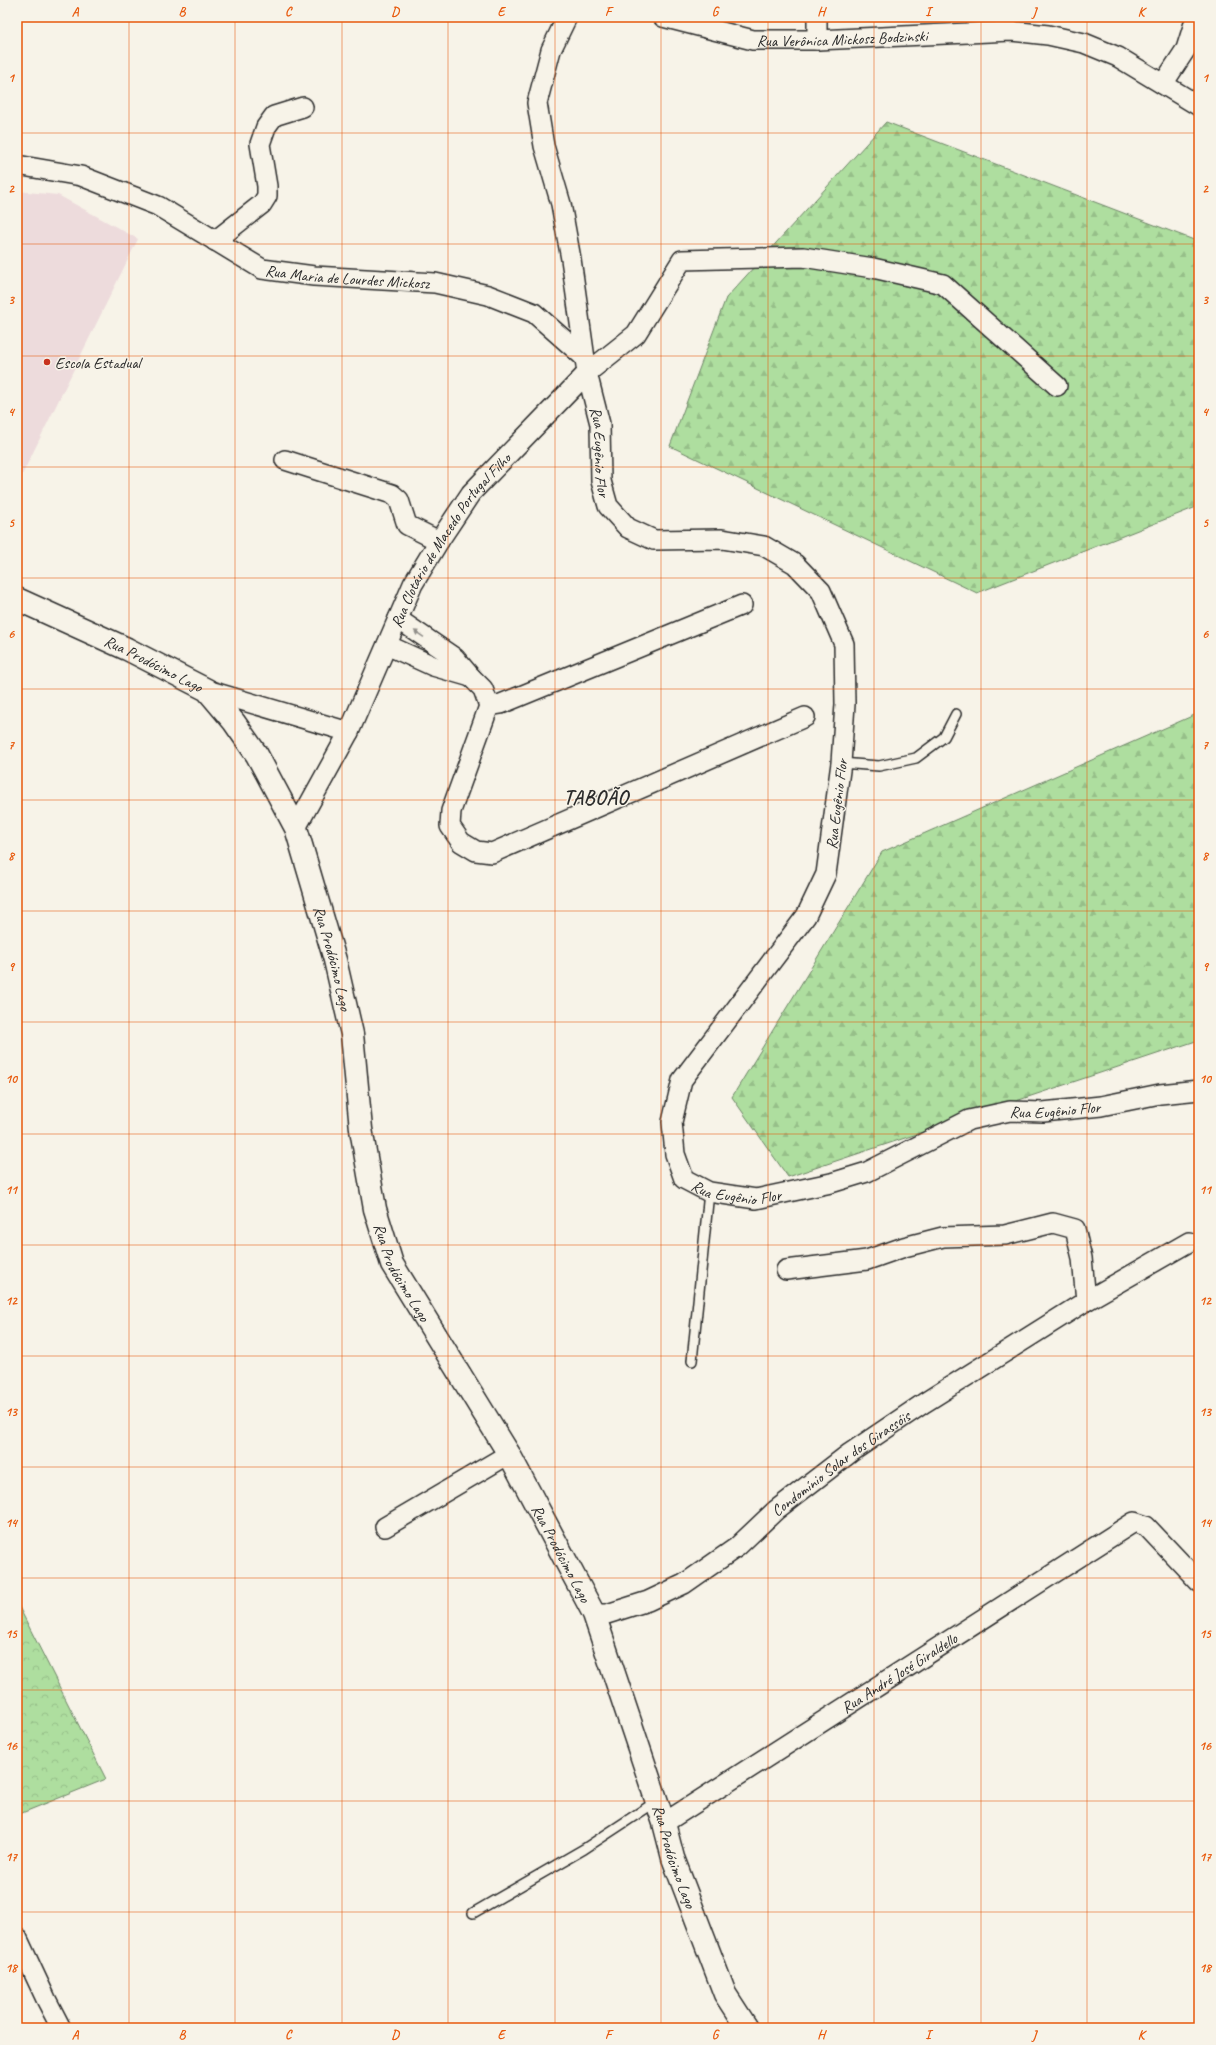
<svg xmlns="http://www.w3.org/2000/svg" width="1216" height="2045" font-family="Caveat,sans-serif">
<style>
.built{fill:#eddbdc}
.forest{fill:url(#forest-firs);stroke:#6c8465}
.park{fill:url(#park-crowns);stroke:#6c8465}
.lines{fill:none;stroke-linecap:round;stroke-linejoin:round}
.service-casing{stroke:#2b2b2b;stroke-width:12}
.minor-casing{stroke:#2b2b2b;stroke-width:22}
.secondary-casing{stroke:#2b2b2b;stroke-width:25}
.service{stroke:#f7f3e8;stroke-width:9}
.minor{stroke:#f7f3e8;stroke-width:19}
.secondary{stroke:#f7f3e8;stroke-width:22}
.oneway{fill:#918f8a}
.grid{fill:none;stroke:#e8590c;stroke-width:1;stroke-opacity:0.55}
.poi-dot{fill:#c8321e;stroke:#f7f3e8;stroke-width:1.5}
.labels{text-anchor:middle;stroke-width:3;stroke-linejoin:round;paint-order:stroke}
.street-label{font-size:16px;fill:#2b2b2b;stroke:#f7f3e8}
.poi-label{font-size:16px;fill:#2b2b2b;stroke:#f7f3e8;text-anchor:start}
.district-label{font-size:20px;font-weight:bold;letter-spacing:1px;fill:#2b2b2b;stroke:#f7f3e8}
.neatline{fill:none;stroke:#e8590c;stroke-width:1.5}
.grid-label{font-size:13px;text-anchor:middle;font-weight:bold;fill:#e8590c}
</style>
<defs>
<pattern id="forest-firs" width="22" height="20" patternUnits="userSpaceOnUse"><rect width="22" height="20" fill="#aede9f"/><path d="M5 1l3.5 6h-7zM16 11l3.5 6h-7z" fill="#96bf89"/></pattern>
<pattern id="park-crowns" width="20" height="18" patternUnits="userSpaceOnUse"><rect width="20" height="18" fill="#aede9f"/><path d="M2 6a3 3 0 1 1 6 0M12 15a3 3 0 1 1 6 0" fill="none" stroke="#96bf89"/></pattern>
</defs>
<rect width="100%" height="100%" fill="#f7f3e8"/>
<filter id="ink" filterUnits="userSpaceOnUse"><feTurbulence type="fractalNoise" baseFrequency=".025" numOctaves="2"/><feDisplacementMap in="SourceGraphic" scale="8" xChannelSelector="R" yChannelSelector="G"/><feConvolveMatrix kernelMatrix="1 2 1 2 8 2 1 2 1" color-interpolation-filters="sRGB"/></filter>
<g filter="url(#ink)">
<polygon class="built" points="17,191 58,195 138,239 17,485"/>
<g class="forest">
<polygon points="886,122 1199,242 1199,506 977,593 670,446 726,298"/>
<polygon points="1199,713 1199,1040 788,1177 732,1097 882,852"/>
</g>
<polygon class="park" points="17,1603 106,1779 17,1815"/>
<g class="lines">
<defs>
<g id="service">
<polyline points="841,763 879,766 916,758 944,737 956,714"/>
<polyline points="692,1361 709,1192"/>
<polyline points="473,1913 584,1849 657,1801"/>
</g>
<g id="minor">
<path id="s1" d="M 567,17 L 551,50 L 537,103 L 544,146 L 561,204 L 571,259 L 587,373 L 600,424 L 601,481 L 608,506 L 628,528 L 654,540 L 722,539 L 764,546 L 795,564 L 821,591 L 844,644 L 845,704 L 841,763 L 826,874 L 806,916 L 682,1080 L 672,1122 L 675,1154 L 684,1179 L 709,1192 L 756,1199 L 831,1183 L 867,1172 L 969,1120 L 1010,1111 L 1043,1112 L 1101,1106 L 1160,1094 L 1199,1090"/>
<path id="s2" d="M 663,17 L 753,40 L 817,40 L 1011,31 L 1048,35 L 1084,43 L 1118,57 L 1199,106"/>
<polyline points="817,17 817,40"/>
<polyline points="1163,84 1186,49 1196,17"/>
<path id="s3" d="M 17,165 L 81,176 L 158,206 L 262,269 L 314,276 L 435,283 L 488,295 L 534,313 L 585,358"/>
<polyline points="215,241 262,204 267,196 267,186 260,144 266,127 274,116 303,107"/>
<polyline points="285,460 392,494 399,500 407,525 439,541"/>
<polyline points="398,619 455,658 471,677 483,689 489,706 451,811 450,826 461,842 476,851 492,853 805,717"/>
<polyline points="387,645 433,666 471,677"/>
<polyline points="207,690 349,732"/>
<polyline points="489,706 501,704 742,605"/>
<path id="s4" d="M 296,828 L 349,732 L 413,584 L 439,541 L 471,493 L 587,373 L 636,334 L 682,260 L 803,257 L 873,268 L 943,284 L 1057,386"/>
<polyline points="786,1270 867,1260 904,1247 943,1237 1005,1235 1053,1223 1075,1229 1082,1258 1086,1301"/>
<polyline points="385,1527 509,1454"/>
<path id="s5" d="M 594,1614 L 607,1614 L 648,1601 L 684,1584 L 737,1547 L 776,1510 L 850,1453 L 924,1403 L 1086,1301 L 1189,1242"/>
<path id="s6" d="M 664,1823 L 1134,1522 L 1146,1526 L 1199,1582"/>
<polyline points="17,1937 46,1999 61,2028"/>
</g>
<g id="secondary">
<path id="s7" d="M 17,599 L 127,649 L 207,690 L 234,722 L 257,755 L 296,828 L 335,960 L 352,1034 L 361,1129 L 375,1209 L 392,1264 L 509,1454 L 594,1614 L 664,1823 L 673,1858 L 725,1994 L 747,2028"/>
</g>
</defs>
<use href="#service" class="service-casing"/>
<use href="#minor" class="minor-casing"/>
<use href="#secondary" class="secondary-casing"/>
<use href="#service" class="service"/>
<use href="#minor" class="minor"/>
<use href="#secondary" class="secondary"/>
</g>
<defs><path id="oneway-solid" d="M-6-.8H1V-3.2L6.5 0L1 3.2V.8H-6Z"/></defs>
<use class="oneway" href="#oneway-solid" transform="translate(419 634) rotate(-146)"/>
</g>
<path class="grid" d="M 129,17 L 129,2028M 235,17 L 235,2028M 342,17 L 342,2028M 448,17 L 448,2028M 555,17 L 555,2028M 661,17 L 661,2028M 768,17 L 768,2028M 874,17 L 874,2028M 981,17 L 981,2028M 1087,17 L 1087,2028M 17,133 L 1199,133M 17,244 L 1199,244M 17,356 L 1199,356M 17,467 L 1199,467M 17,578 L 1199,578M 17,689 L 1199,689M 17,800 L 1199,800M 17,911 L 1199,911M 17,1022 L 1199,1022M 17,1134 L 1199,1134M 17,1245 L 1199,1245M 17,1356 L 1199,1356M 17,1467 L 1199,1467M 17,1578 L 1199,1578M 17,1690 L 1199,1690M 17,1801 L 1199,1801M 17,1912 L 1199,1912"/>
<circle class="poi-dot" cx="47" cy="362" r="4"/>
<g class="labels">
<g class="street-label">
<text dy="6" stroke="none"><textPath href="#s2" startOffset="182">Rua Verônica Mickosz Bodzinski</textPath></text>
<text dy="6" stroke="none"><textPath href="#s3" startOffset="355">Rua Maria de Lourdes Mickosz</textPath></text>
<text dy="6" stroke="none"><textPath href="#s1" startOffset="447">Rua Eugênio Flor</textPath></text>
<text dy="6" stroke="none"><textPath href="#s4" startOffset="328">Rua Clotário de Macedo Portugal Filho</textPath></text>
<text dy="6" stroke="none"><textPath href="#s7" startOffset="151">Rua Prodócimo Lago</textPath></text>
<text transform="translate(836 804) rotate(-83)" y="6">Rua Eugênio Flor</text>
<text dy="6" stroke="none"><textPath href="#s7" startOffset="511">Rua Prodócimo Lago</textPath></text>
<text dy="6" stroke="none"><textPath href="#s1" startOffset="1779">Rua Eugênio Flor</textPath></text>
<text dy="6" stroke="none"><textPath href="#s1" startOffset="1443">Rua Eugênio Flor</textPath></text>
<text dy="6" stroke="none"><textPath href="#s7" startOffset="835">Rua Prodócimo Lago</textPath></text>
<text dy="6" stroke="none"><textPath href="#s5" startOffset="294">Condomínio Solar dos Girassóis</textPath></text>
<text dy="6" stroke="none"><textPath href="#s7" startOffset="1159">Rua Prodócimo Lago</textPath></text>
<text dy="6" stroke="none"><textPath href="#s6" startOffset="279">Rua André José Giraldello</textPath></text>
<text dy="6" stroke="none"><textPath href="#s7" startOffset="1483">Rua Prodócimo Lago</textPath></text>
</g>
<g class="poi-label">
<text x="55" y="368">Escola Estadual</text>
</g>
<g class="district-label">
<text x="596" y="804">TABOÃO</text>
</g>
</g>
<rect width="1216" height="2045" fill="none" stroke="#f7f3e8" stroke-width="44"/>
<rect x="22" y="22" width="1172" height="2001" class="neatline"/>
<g class="grid-label">
<text x="75" y="16">A</text>
<text x="182" y="16">B</text>
<text x="288" y="16">C</text>
<text x="395" y="16">D</text>
<text x="501" y="16">E</text>
<text x="608" y="16">F</text>
<text x="715" y="16">G</text>
<text x="821" y="16">H</text>
<text x="928" y="16">I</text>
<text x="1034" y="16">J</text>
<text x="1141" y="16">K</text>
<text x="11" y="82">1</text>
<text x="1205" y="82">1</text>
<text x="11" y="193">2</text>
<text x="1205" y="193">2</text>
<text x="11" y="304">3</text>
<text x="1205" y="304">3</text>
<text x="11" y="416">4</text>
<text x="1205" y="416">4</text>
<text x="11" y="527">5</text>
<text x="1205" y="527">5</text>
<text x="11" y="638">6</text>
<text x="1205" y="638">6</text>
<text x="11" y="749">7</text>
<text x="1205" y="749">7</text>
<text x="11" y="860">8</text>
<text x="1205" y="860">8</text>
<text x="11" y="971">9</text>
<text x="1205" y="971">9</text>
<text x="11" y="1083">10</text>
<text x="1205" y="1083">10</text>
<text x="11" y="1194">11</text>
<text x="1205" y="1194">11</text>
<text x="11" y="1305">12</text>
<text x="1205" y="1305">12</text>
<text x="11" y="1416">13</text>
<text x="1205" y="1416">13</text>
<text x="11" y="1527">14</text>
<text x="1205" y="1527">14</text>
<text x="11" y="1638">15</text>
<text x="1205" y="1638">15</text>
<text x="11" y="1750">16</text>
<text x="1205" y="1750">16</text>
<text x="11" y="1861">17</text>
<text x="1205" y="1861">17</text>
<text x="11" y="1972">18</text>
<text x="1205" y="1972">18</text>
<text x="75" y="2039">A</text>
<text x="182" y="2039">B</text>
<text x="288" y="2039">C</text>
<text x="395" y="2039">D</text>
<text x="501" y="2039">E</text>
<text x="608" y="2039">F</text>
<text x="715" y="2039">G</text>
<text x="821" y="2039">H</text>
<text x="928" y="2039">I</text>
<text x="1034" y="2039">J</text>
<text x="1141" y="2039">K</text>
</g>
</svg>
